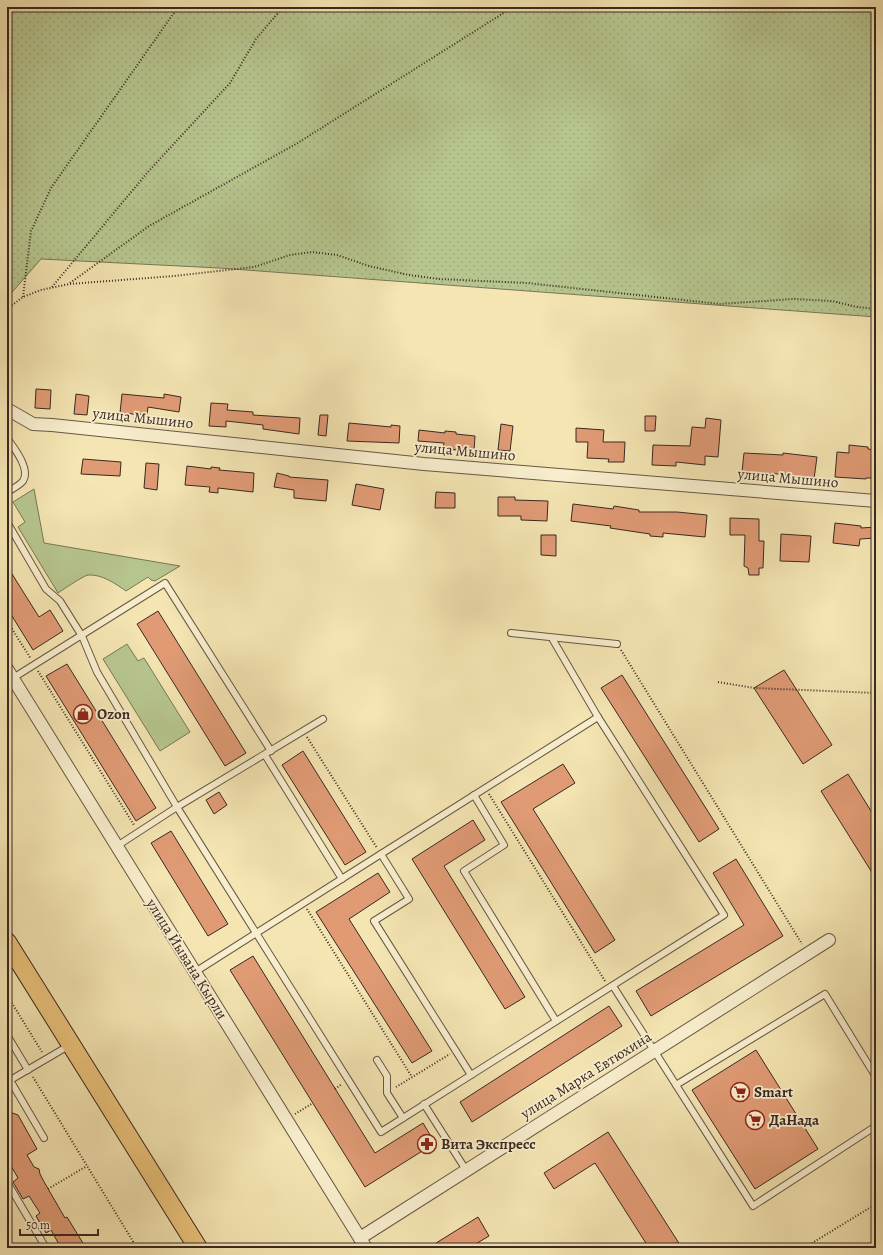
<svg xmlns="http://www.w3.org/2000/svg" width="883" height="1255" font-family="Alegreya,serif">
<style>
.grass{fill:url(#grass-dots);stroke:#787758}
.park{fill:#b7c68f;stroke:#787758}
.building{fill:#e09b75;stroke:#3a2822}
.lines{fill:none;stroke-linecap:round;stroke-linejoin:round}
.lane-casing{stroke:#685746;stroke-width:8}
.street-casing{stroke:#685746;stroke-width:14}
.primary-casing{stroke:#3a2822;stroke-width:20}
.path{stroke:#3a2822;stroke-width:2;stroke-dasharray:1 2;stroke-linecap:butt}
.lane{stroke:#f8eecd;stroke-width:6}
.street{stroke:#f8eecd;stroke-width:12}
.primary{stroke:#eac279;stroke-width:18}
.labels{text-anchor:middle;stroke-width:3.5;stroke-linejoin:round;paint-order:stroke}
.street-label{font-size:15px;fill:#3a2822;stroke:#f8eecd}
.poi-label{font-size:15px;font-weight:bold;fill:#3a2822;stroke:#f8eecd;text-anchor:start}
</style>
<defs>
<pattern id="grass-dots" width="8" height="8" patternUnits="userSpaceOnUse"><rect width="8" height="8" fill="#b7c68f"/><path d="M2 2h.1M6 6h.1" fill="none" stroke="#9eaa7b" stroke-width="1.8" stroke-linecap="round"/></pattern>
</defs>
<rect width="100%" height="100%" fill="#f4e5b2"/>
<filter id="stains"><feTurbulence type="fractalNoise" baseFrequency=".005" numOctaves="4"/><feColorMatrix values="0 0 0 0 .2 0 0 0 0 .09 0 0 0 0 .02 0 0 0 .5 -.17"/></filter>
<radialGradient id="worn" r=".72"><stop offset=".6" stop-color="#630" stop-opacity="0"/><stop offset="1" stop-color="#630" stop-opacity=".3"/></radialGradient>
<polygon class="grass" points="7,7 876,7 876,317 219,268 41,259 7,298"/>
<g class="park">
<path d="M 34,489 L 44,543 L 180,566 L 155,581 L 151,580 L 148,577 L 126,591 C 116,584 102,574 88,575 C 83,576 64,589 58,593 L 18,527 L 25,522 L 13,502 Z"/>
<polygon points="127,644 138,661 144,658 190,732 160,751 103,659"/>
</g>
<g class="building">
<polygon points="36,389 51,390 50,409 35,408"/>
<polygon points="76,394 89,396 87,415 74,414"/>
<polygon points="122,394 164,398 164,394 181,397 179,412 148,407 147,415 120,413"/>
<polygon points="211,403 228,404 227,410 253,412 253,415 300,418 299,434 263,429 263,425 226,421 226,427 209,426"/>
<polygon points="320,415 328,415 326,436 318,435"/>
<polygon points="645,416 656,416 655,431 645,431"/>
<polygon points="706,418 721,420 718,457 705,456 705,465 676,462 676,466 652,465 653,445 690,446 692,427 705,428"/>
<polygon points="349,423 391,427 391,425 400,426 399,443 347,441"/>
<polygon points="501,424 513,426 510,451 498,450"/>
<polygon points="576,428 604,430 603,442 625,442 624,462 608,462 609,459 587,458 588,442 576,442"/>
<polygon points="419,430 445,433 445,431 456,432 456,434 475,436 474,451 443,449 444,443 418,441"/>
<polygon points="849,445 868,447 868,449 876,450 876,478 866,478 866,479 835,477 837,452 849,453"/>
<polygon points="744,453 783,455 783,453 817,457 814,479 779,474 742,472"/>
<polygon points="83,459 121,462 120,476 81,474"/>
<polygon points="146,463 159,464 157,490 144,488"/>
<polygon points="187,466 211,469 211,467 220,468 219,470 254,473 253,492 218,488 218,493 209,492 210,487 185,485"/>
<polygon points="277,473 289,476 289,477 328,480 326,501 294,498 294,490 274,487"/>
<polygon points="356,484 384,489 380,510 352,505"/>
<polygon points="436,492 455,493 455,508 435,508"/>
<polygon points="498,497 515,497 515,500 548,501 547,521 521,520 521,516 498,516"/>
<polygon points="573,504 613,509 614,506 639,510 639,512 677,512 707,515 705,537 663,533 663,537 650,536 650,534 610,528 611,526 571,521"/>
<polygon points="730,518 759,519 759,541 764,541 763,568 759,568 759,575 749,575 748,568 744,566 745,535 730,535"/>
<polygon points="835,523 861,526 861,528 876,527 876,538 860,539 859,546 833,543"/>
<polygon points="781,534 811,536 809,562 780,561"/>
<polygon points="541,535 556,535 556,556 541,555"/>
<polygon points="7,566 39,617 50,610 63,631 33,650 7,608"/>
<polygon points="158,611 246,753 225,766 137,624"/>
<polygon points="67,664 156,808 136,821 46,676"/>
<polygon points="784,670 832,745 803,764 754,688"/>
<polygon points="622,675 719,829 699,842 601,688"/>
<polygon points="303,751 366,852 345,865 282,765"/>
<polygon points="563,764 575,783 533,809 615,940 595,953 501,802"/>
<polygon points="848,774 876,819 876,879 821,791"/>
<polygon points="219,792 227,805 214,814 206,800"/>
<polygon points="473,820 485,840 444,866 525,997 505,1009 412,859"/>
<polygon points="171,831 228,924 208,936 151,843"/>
<polygon points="736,859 783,936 651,1016 636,991 744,925 713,873"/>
<polygon points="378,873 390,892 349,919 432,1051 412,1063 316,912"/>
<polygon points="253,956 375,1153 423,1123 435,1143 365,1187 230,970"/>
<polygon points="609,1006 622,1026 472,1122 460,1102"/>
<polygon points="756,1050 818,1149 755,1189 692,1090"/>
<polygon points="7,1111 18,1115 37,1149 27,1155 34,1167 39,1169 40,1174 43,1180 65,1218 67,1217 86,1248 61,1248 51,1230 46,1233 36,1216 40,1213 29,1196 23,1199 13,1182 18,1178 7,1159"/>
<polygon points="608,1132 682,1248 649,1248 595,1163 554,1189 544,1173"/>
<polygon points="478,1217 489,1236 469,1248 428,1248"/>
</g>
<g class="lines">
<defs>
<g id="lane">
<path d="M 7,438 C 14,448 31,469 23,481 C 19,486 12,489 7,492"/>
<polyline points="7,522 46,589 60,601 82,636 97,672 177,807 381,1132 724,915 598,717 553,640"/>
<polyline points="511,633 617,644"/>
<polyline points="13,678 165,583 271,751"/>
<polyline points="265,755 342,879"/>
<polyline points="474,795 504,845 464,871 556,1021"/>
<polyline points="117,846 177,807 323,719"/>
<polyline points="381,854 598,717"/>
<polyline points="195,972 381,854 409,899 374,921 471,1075"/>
<polyline points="613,986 753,1206 876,1126"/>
<polyline points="7,1035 28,1070"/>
<polyline points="377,1060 387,1076 387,1093 403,1118"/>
<polyline points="7,1075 44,1138"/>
<polyline points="7,1082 70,1045"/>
<polyline points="676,1085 825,994 876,1077"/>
<polyline points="424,1104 466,1170"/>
<polyline points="7,1182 46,1248"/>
</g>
<g id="street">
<polyline points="7,409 33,424 52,425 424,464 876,501"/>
<polyline points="7,669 366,1248"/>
<polyline points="360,1238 829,940"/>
</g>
<polyline id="primary" points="7,942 198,1248"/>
</defs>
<use href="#lane" class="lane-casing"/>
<use href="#street" class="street-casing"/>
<use href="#primary" class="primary-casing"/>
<g class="path">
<polyline points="70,283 149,226 296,144 513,7"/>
<polyline points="52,287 147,173 230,83 256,39 283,7"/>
<polyline points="23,297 31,231 51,188 178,7"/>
<polyline points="7,309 23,297 41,290 69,284 174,276 254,267 290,255 312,252 337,255 369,266 409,275 439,279 527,283 720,304 793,299 832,301 857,307 876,309"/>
<polyline points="7,621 31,659"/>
<polyline points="621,650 802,944"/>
<polyline points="38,671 134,825"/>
<polyline points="718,682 754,688 876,693"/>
<polyline points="307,737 377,848"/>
<polyline points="489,794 605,981"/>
<polyline points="307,909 412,1077"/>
<polyline points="7,995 42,1052"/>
<polyline points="33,1077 137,1248"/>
<polyline points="396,1087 450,1054"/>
<polyline points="335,1089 342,1084"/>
<polyline points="295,1114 313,1103"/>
<polyline points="48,1189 87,1166"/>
<polyline points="804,1248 876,1204"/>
</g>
<use href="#lane" class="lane"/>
<use href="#street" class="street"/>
<use href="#primary" class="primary"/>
</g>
<defs>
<symbol id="shop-ring" viewBox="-11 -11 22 22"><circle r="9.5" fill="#f8eecd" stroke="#8f2418" stroke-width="1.5"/><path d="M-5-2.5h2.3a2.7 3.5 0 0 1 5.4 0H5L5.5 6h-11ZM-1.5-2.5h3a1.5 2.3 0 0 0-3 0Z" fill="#8f2418"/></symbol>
<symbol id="supermarket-ring" viewBox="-11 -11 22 22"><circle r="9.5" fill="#f8eecd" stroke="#8f2418" stroke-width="1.5"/><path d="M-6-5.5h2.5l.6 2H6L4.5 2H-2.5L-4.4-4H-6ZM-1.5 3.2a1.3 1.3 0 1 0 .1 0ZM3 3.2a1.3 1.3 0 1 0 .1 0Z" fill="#8f2418"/></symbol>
<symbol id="pharmacy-ring" viewBox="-11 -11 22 22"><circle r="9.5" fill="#f8eecd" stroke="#8f2418" stroke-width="1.5"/><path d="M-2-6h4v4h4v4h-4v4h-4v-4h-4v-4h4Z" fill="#8f2418"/></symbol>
</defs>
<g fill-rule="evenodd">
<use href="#shop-ring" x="72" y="703" width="22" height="22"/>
<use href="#supermarket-ring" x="729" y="1081" width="22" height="22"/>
<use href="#supermarket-ring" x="744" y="1109" width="22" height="22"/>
<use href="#pharmacy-ring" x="416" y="1133" width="22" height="22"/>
</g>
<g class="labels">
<g class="street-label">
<text transform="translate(143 418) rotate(6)" y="5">улица Мышино</text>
<text transform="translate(465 451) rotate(5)" y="5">улица Мышино</text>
<text transform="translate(788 478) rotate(5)" y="5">улица Мышино</text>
<text transform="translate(187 959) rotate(58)" y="5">улица Йывана Кырли</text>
<text transform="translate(586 1075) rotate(-32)" y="5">улица Марка Евтюхина</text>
</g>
<g class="poi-label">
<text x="97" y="719">Ozon</text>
<text x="754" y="1097">Smart</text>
<text x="769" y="1125">ДаНада</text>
<text x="441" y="1149">Вита Экспресс</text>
</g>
</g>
<rect width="883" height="1255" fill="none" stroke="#f4e5b2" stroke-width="24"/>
<rect x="8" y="8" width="867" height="1239" fill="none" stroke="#3a2822" stroke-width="2"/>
<rect x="12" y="12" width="859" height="1231" fill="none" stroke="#3a2822"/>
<path d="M20 1229v6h78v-6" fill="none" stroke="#3a2822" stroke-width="2"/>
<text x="26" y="1229" font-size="12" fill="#3a2822" stroke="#f8eecd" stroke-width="3" paint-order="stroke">50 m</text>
<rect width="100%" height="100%" filter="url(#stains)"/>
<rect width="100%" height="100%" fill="url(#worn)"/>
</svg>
